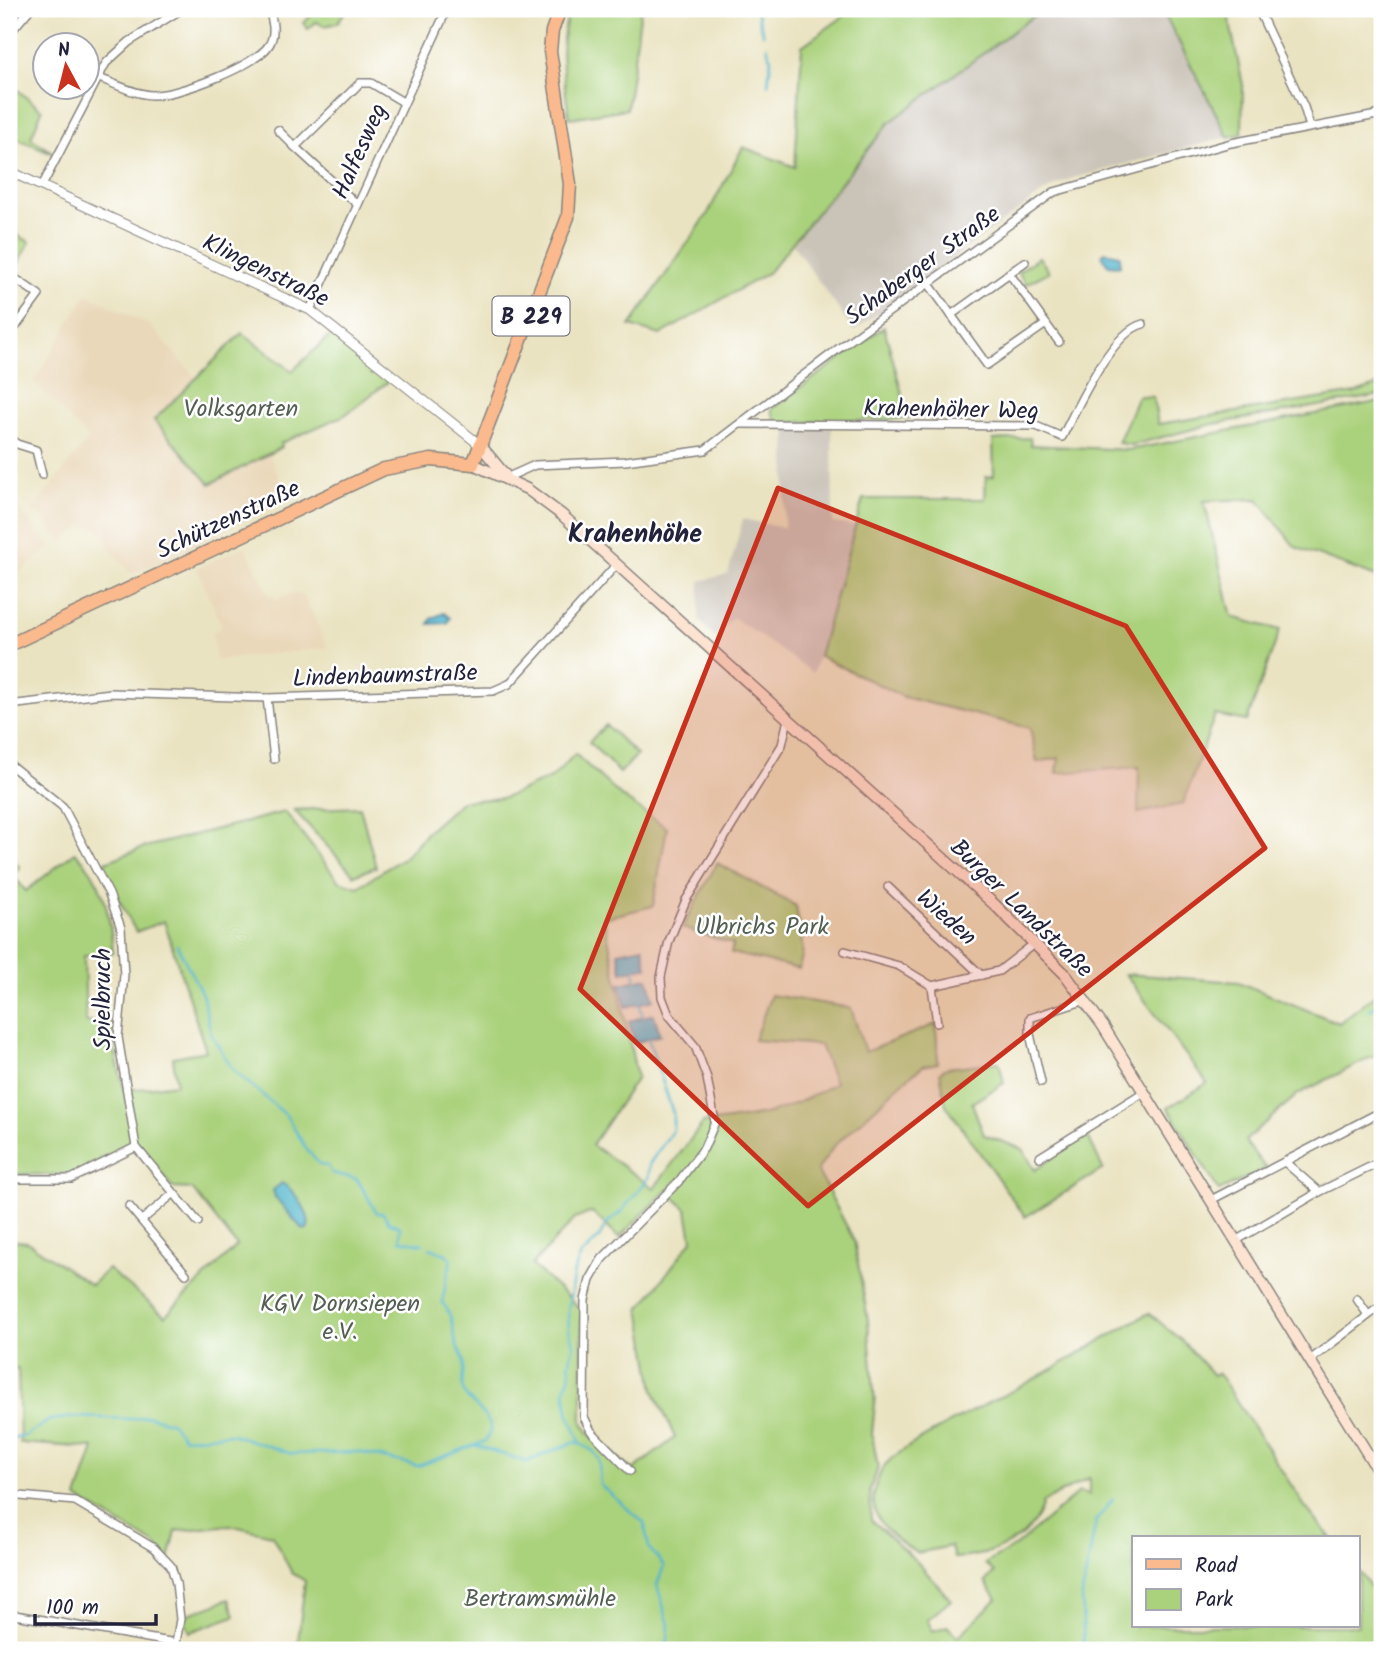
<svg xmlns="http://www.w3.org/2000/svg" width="1391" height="1659" font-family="Kalam,sans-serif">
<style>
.built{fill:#ead8ba}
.industrial{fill:#cac3b8}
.green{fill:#aad17c;stroke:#667a5c;stroke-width:2;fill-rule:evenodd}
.water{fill:#4db4cb;stroke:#386b83;stroke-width:2}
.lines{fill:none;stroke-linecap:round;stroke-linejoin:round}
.stream{stroke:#4db4cb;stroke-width:2.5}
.minor-casing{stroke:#86827e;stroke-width:10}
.tertiary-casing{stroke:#86827e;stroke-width:11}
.secondary-casing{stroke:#86827e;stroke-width:13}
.primary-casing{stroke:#86827e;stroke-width:15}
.minor{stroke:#fff;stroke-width:7}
.tertiary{stroke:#fff;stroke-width:9}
.secondary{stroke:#fde3d1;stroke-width:10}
.primary{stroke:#fbba8d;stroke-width:12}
.marked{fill:#c8321e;fill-opacity:0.2;stroke:#c8321e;stroke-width:5;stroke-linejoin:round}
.labels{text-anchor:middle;stroke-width:5;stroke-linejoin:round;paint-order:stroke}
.shield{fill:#fff;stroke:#646476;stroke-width:2}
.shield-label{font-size:23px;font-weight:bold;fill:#22223b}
.street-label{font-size:24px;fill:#22223b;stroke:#fff}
.park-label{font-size:24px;fill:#525f52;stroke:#fff}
.neighbourhood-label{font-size:26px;font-weight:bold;fill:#22223b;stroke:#fff}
</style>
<rect width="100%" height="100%" fill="#fff"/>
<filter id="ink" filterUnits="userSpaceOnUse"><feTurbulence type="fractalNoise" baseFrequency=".0143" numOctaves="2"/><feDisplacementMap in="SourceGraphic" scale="14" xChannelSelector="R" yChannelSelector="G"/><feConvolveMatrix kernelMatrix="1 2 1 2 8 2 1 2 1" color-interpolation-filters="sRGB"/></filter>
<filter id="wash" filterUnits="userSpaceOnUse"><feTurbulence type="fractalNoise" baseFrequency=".00686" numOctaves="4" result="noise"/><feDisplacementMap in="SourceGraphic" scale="28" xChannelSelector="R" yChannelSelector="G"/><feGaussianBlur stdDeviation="1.57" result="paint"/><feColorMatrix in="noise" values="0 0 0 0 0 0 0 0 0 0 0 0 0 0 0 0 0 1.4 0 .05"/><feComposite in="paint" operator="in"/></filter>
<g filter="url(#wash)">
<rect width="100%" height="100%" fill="#eae3c1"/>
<g class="built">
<polygon points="87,294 151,326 196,378 155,420 210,484 269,453 288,500 134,574 129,572 107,544 105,535 94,527 84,525 63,542 33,509 89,439 34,381"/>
<polygon points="9,498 52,547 9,581"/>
<polygon points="245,547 269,596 273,595 275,600 292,593 304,595 328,648 216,660 212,632 222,627 197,568"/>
</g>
<g class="industrial">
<polygon points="1043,9 1162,9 1228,137 1070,179 1045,191 854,331 793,245 889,123"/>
<polygon points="787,426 832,426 833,523 857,526 813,673 733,617 715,638 699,620 700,581 728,574 743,519 784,528"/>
</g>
<g class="green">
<polygon points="308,9 347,9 337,23 325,26 316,22 308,29 303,23 310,17"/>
<path d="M 571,9 L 641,9 L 627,109 L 569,118 C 565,83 555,42 571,9 Z"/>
<polygon points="854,9 1043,9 889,123 769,272 660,335 630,326 707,215 743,147 795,167 802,46"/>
<polygon points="1162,9 1227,9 1243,85 1242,134 1228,137"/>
<polygon points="9,83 42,110 31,138 57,155 9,135"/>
<polygon points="9,231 30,242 9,280"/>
<polygon points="1039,257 1049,272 1026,284 1018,272"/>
<polygon points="884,327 909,419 776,423 771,409"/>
<polygon points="242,333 292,371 332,334 389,381 345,415 281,443 282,447 210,484 154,420"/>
<polygon points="1382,384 1382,395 1213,424 1132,445 1118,443 1138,396 1153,397 1158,424 1356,393"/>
<polygon points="1382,401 1382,579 1295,547 1258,499 1204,501 1232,617 1280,630 1247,721 1215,715 1183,804 1138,813 1139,767 1057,773 1059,758 1037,762 1030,728 904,697 819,656 863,499 985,499 986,477 994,476 993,440 1030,438 1031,445 1129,450"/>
<polygon points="606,725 637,755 620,773 589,742"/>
<path d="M 575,754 L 622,797 L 667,828 L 653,906 L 604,918 L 637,1078 L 592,1145 L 654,1188 L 703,1123 C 760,1117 785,1113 835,1083 L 820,1045 L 754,1040 L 771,995 L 851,1008 L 865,1052 L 936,1024 L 938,1063 L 923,1066 L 910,1076 L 835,1145 L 817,1170 L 854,1240 L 868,1321 L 875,1403 L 872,1434 L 878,1468 L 870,1489 L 871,1520 L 917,1562 L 951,1600 L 927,1620 L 933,1631 L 947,1626 L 958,1637 L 997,1599 L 985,1582 L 994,1572 L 985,1564 L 1017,1545 L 1079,1492 L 1089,1495 L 1089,1478 L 1043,1502 C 1034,1540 989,1557 954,1558 L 951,1546 L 917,1553 C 883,1531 859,1511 883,1468 C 896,1446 1002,1397 1029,1382 C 1070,1360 1109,1335 1149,1313 L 1183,1342 L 1213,1375 L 1217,1373 L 1223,1380 L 1306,1508 L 1331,1538 L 1134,1538 L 1134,1626 L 1358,1626 L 1358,1571 L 1382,1600 L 1382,1650 L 297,1650 L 305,1581 L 292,1573 L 272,1535 L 230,1525 L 176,1531 L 169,1560 L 156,1545 L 77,1498 L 94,1448 L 20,1443 L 18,1369 L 9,1370 L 9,1240 L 27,1242 L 91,1285 L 108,1269 L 165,1316 L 237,1246 L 192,1189 L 173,1188 L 139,1145 L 130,1144 L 72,1175 L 9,1174 L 9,858 L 20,867 L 14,877 L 26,891 L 75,852 C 104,879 110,914 113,953 L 84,956 L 86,1022 L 113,1023 L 112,1037 L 124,1091 L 176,1084 L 173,1057 L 206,1051 L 164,921 L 136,932 L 100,864 L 145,847 L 285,812 L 339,881 L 358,887 L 406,856 L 428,831 L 462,801 L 504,798 L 553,777 ZM 667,1190 L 687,1210 L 692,1240 L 640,1309 L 654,1390 L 675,1438 L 633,1470 L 588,1432 L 582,1421 L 582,1310 L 532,1265 L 575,1219 L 592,1212 L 619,1238 Z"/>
<polygon points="360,807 376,867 354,875 294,810"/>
<polygon points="717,863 796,906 803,951 799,969 731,953 733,944 682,928"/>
<polygon points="1125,974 1238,982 1339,1023 1382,989 1382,1052 1298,1094 1245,1141 1266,1169 1219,1191 1168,1108 1207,1083"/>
<polygon points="999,1062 1004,1083 972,1103 984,1135 1023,1149 1035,1170 1087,1134 1103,1169 1025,1217 946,1105 940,1072 946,1068"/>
<polygon points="229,1599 235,1616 190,1632 183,1616"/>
</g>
<g class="water">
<polygon points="1105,252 1120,255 1120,266 1108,265 1102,255"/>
<polygon points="444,613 450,618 447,623 429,624 432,618"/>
<polygon points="643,947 647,967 622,972 618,952"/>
<polygon points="648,978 654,1000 626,1007 620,984"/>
<polygon points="654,1014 660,1035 635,1043 629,1021"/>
<path d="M 282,1183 C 294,1190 314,1216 307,1230 L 302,1229 L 275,1197 L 273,1190 Z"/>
</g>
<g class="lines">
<g class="stream">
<polyline points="756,9 763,34"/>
<polyline points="767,46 771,60 768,84"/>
<polyline points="1377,483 1382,484"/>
<polyline points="177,945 203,996 211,1034 233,1070 286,1115 307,1150 320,1165 328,1166 332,1173 357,1179 377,1213 383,1213 389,1222 400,1227 400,1240 423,1244"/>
<polyline points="634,969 636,984"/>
<polyline points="639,1001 643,1018"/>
<polyline points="1370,1010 1382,1000"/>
<polyline points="648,1038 673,1113 673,1130 650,1163 648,1179 621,1212 606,1224 599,1238 581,1255 574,1271 568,1311 569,1330 574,1345 569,1364 571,1373 565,1388 568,1412 581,1444 593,1451 599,1459 600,1485 644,1523 649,1548 664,1566 657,1585 669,1625 667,1650"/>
<path d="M 430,1248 L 446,1254 L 451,1260 L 442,1302 C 453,1315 452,1327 456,1343 C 458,1350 464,1356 464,1363 C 464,1374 459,1385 466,1396 C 474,1408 502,1422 485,1441 L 476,1445"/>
<polyline points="9,1440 25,1436 50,1420 74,1417 132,1419 149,1416 172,1423 184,1438 232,1434 292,1454 359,1452 418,1466 475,1445 526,1462 574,1442 581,1444"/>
<polyline points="1084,1650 1082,1595 1096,1521 1113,1499"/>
</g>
</g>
</g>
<g filter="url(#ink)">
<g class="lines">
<defs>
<g id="minor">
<polyline points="1258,9 1304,107 1310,127"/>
<polyline points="9,34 30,9"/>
<path d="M 96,77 C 114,83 133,94 152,95 C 177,96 256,66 269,45 C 276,34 273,19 268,9"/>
<polyline points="278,130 295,147"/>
<polyline points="42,186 106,63 129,42 182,9"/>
<polyline points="357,204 295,147 360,83 371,83 403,102"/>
<polyline points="1009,273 1059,342"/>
<polyline points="929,284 987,365 1046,324"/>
<polyline points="310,310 447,9"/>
<polyline points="951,315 1025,262"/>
<polyline points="9,343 14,329 39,295 17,280"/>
<path d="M 740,424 L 1036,426 L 1062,437 C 1077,408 1111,332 1143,324"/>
<polyline points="9,438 17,444 36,450 42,475"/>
<polyline points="506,478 535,465 625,461 705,450 838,349 1054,192 1231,143 1382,114"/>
<polyline points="267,698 274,759"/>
<polyline points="9,705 111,693 267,698 493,691 509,684 617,564"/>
<polyline points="9,764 63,807 109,894 121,928 124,975 118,1037 136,1147 198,1222"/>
<polyline points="888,887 981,975"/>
<polyline points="845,951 899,966 932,986 999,971 1035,943"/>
<polyline points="932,986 937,1023"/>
<polyline points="1041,1082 1030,1034 1030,1018 1086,1000"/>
<polyline points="1040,1157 1144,1092"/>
<polyline points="1286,1163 1319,1192"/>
<polyline points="9,1179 71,1179 136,1147"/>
<polyline points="1211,1200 1382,1111"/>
<polyline points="129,1206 186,1274"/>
<polyline points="142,1220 173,1194"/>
<polyline points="1237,1240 1319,1192 1382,1161"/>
<polyline points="1357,1299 1368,1315"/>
<polyline points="1310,1360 1378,1308"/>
<polyline points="630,1471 591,1431 584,1417 585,1300 590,1280 602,1259 679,1181 704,1148 715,1122 707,1078 695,1046 669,1015 662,997 661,977 669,941 686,900 782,745 788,719"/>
<polyline points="9,1495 75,1501 154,1548 171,1566 176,1583 180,1619 176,1643 9,1614"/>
</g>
<polyline id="tertiary" points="9,171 310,310 480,445"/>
<g id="secondary">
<polyline points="480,445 505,475"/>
<polyline points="473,464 527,489 562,515 995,905 1065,974 1103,1026 1382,1477"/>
</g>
<polyline id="primary" points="9,645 384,469 431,460 473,464 568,217 570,184 550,51 552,31 560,9"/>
</defs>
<use href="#minor" class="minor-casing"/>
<use href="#tertiary" class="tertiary-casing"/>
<use href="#secondary" class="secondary-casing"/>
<use href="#primary" class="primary-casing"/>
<use href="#minor" class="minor"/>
<use href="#tertiary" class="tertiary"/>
<use href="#secondary" class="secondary"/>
<use href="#primary" class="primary"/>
</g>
</g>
<path class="marked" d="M 778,488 L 1126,626 L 1265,848 L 808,1206 L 580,989 Z"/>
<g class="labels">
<rect class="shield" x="492.5" y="296.5" width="77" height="39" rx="5"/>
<g class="shield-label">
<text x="531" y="324">B 229</text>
</g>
<g class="street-label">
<text transform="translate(359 151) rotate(-66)" y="8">Halfesweg</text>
<text transform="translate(922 265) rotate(-36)" y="8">Schaberger Straße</text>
<text transform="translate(266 270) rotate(26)" y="8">Klingenstraße</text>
<text transform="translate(951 409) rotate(1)" y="8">Krahenhöher Weg</text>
<text transform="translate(228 519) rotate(-25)" y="8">Schützenstraße</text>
<text transform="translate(385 675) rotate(-2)" y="8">Lindenbaumstraße</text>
<text transform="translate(1022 908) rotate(44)" y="8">Burger Landstraße</text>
<text transform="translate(947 917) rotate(42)" y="8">Wieden</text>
<text transform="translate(102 999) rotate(-90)" y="8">Spielbruch</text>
</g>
<g class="park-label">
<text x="241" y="416">Volksgarten</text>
<text x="762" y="934">Ulbrichs Park</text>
<text x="340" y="1311">KGV Dornsiepen<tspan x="340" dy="28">e.V.</tspan></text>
<text x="540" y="1606">Bertramsmühle</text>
</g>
<g class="neighbourhood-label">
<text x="635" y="542">Krahenhöhe</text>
</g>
</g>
<rect width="1391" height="1659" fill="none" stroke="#fff" stroke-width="35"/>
<rect x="1132" y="1536" width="228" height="91" fill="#ffffff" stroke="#a7a7b1" stroke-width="2"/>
<rect x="1146" y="1559" width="35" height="10" fill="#fbba8d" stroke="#a7a7b1" stroke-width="2"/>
<text x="1195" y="1572" font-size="21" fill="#22223b">Road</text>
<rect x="1146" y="1589" width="35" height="21" fill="#aad17c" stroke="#a7a7b1" stroke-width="2"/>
<text x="1195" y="1606" font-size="21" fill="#22223b">Park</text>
<g transform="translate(66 66) rotate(353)"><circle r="33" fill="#ffffff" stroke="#a7a7b1" stroke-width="2"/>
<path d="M0-5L12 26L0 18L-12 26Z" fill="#c8321e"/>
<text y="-10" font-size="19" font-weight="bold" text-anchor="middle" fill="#22223b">N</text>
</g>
<path d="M35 1614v10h121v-10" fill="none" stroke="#22223b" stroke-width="3.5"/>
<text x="46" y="1614" font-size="21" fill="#22223b" stroke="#ffffff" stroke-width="5" paint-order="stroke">100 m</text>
</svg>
